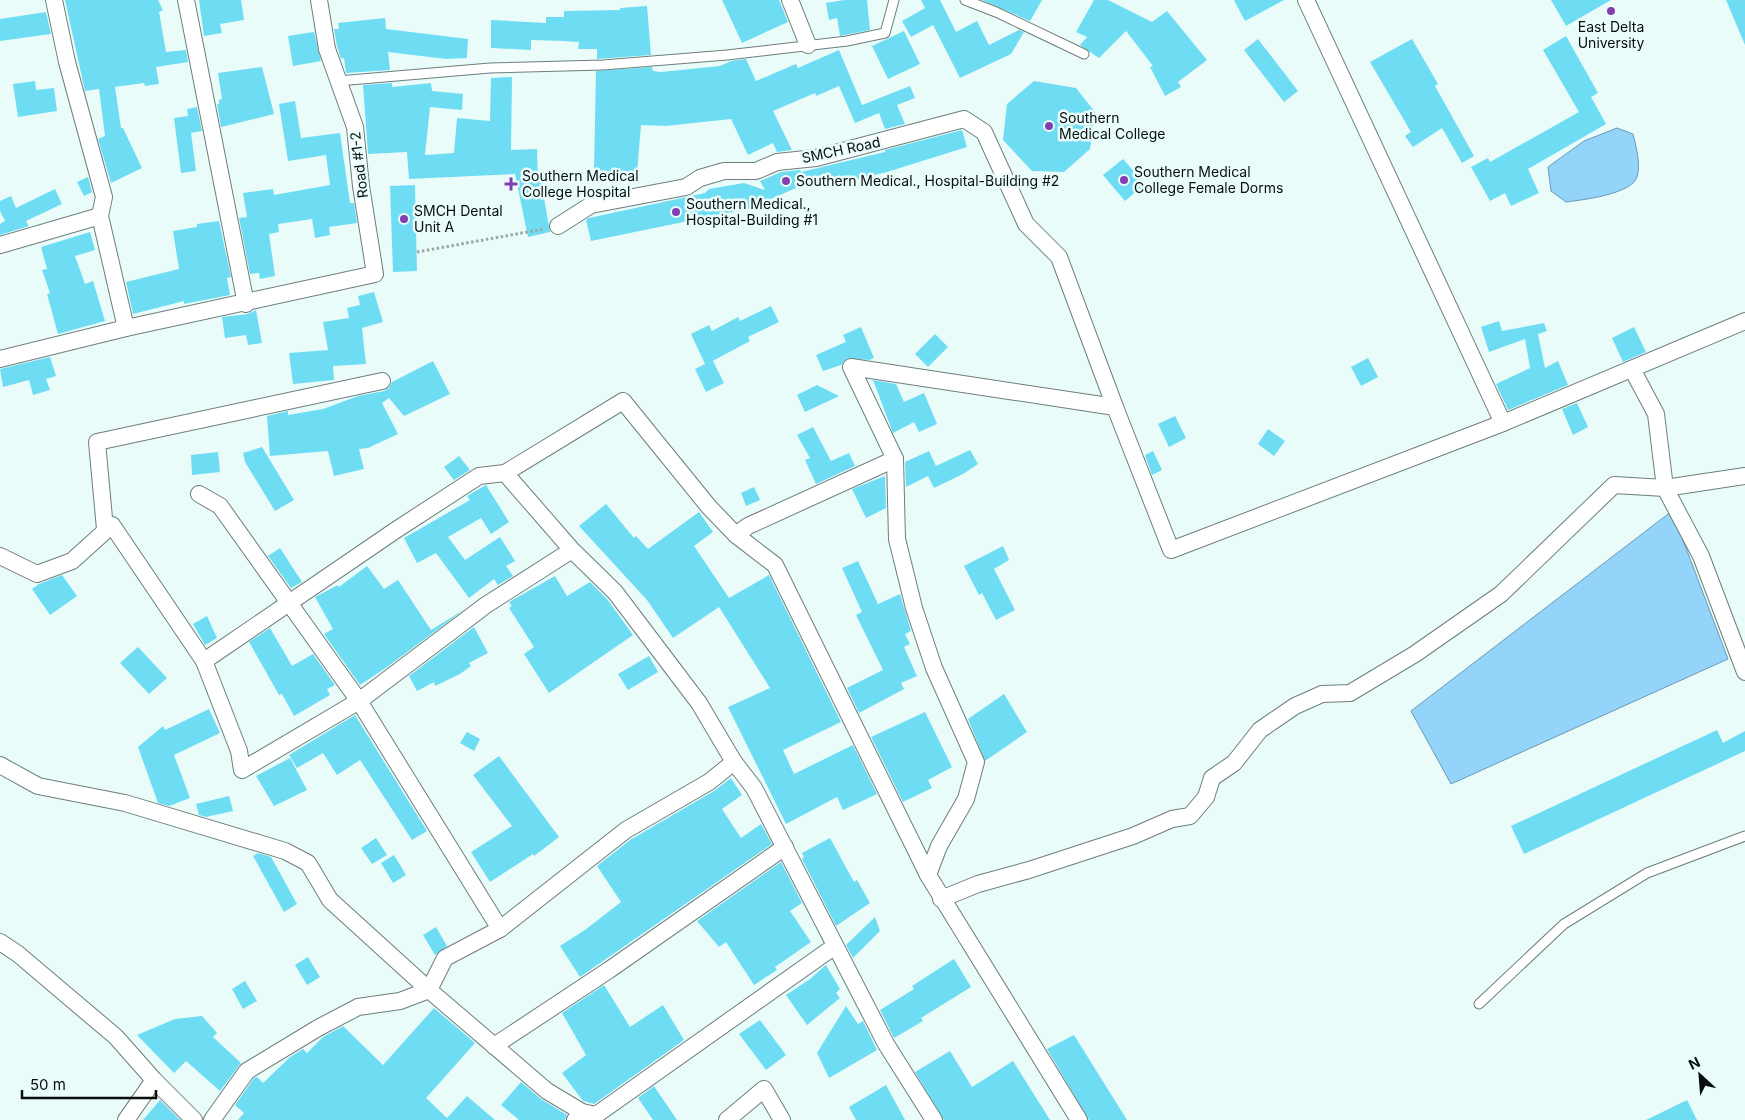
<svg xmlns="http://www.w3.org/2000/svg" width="1745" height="1120" font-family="Inter,sans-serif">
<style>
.water{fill:#94d4fb;stroke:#6a99b4}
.building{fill:#6eddf3}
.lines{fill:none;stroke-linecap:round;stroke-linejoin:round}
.lane-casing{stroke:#6d7e7c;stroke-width:11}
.street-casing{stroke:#6d7e7c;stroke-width:18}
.path{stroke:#9aa7a6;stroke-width:3;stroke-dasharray:2.5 2.5;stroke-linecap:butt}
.lane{stroke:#fff;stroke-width:9}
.street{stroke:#fff;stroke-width:16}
.poi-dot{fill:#823fb3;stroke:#eafcfa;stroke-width:2}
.labels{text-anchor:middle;stroke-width:5;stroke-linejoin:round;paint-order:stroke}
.poi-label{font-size:14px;fill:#080e0d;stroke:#eafcfa;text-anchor:start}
.street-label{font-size:14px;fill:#080e0d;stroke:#eafcfa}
</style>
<rect width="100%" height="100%" fill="#eafcfa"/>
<g class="water">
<path d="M 1617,128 L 1633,134 C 1636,146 1641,164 1637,177 C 1632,194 1582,200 1566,202 L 1551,191 L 1548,167 L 1584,141 Z"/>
<polygon points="1672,511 1728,659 1451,784 1411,711"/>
</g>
<g class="building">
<polygon points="65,0 158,0 163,10 159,12 166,52 186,50 188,62 156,67 159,84 145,86 144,83 115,87 121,128 123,128 142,168 111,183 98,139 105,136 99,89 85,91"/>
<polygon points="199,0 241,0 244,20 220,24 222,33 204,36"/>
<polygon points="722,0 779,0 788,22 742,43"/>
<polygon points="844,0 867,0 870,30 840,36 837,18 829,20 826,3"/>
<polygon points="921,0 940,0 956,32 977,21 989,45 1019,30 1024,32 1011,54 960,78 933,25 911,37 902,21 925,8"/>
<polygon points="982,0 1042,0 1030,21"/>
<polygon points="1094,0 1108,0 1152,22 1167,11 1207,60 1178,82 1181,87 1165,96 1150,67 1153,66 1126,31 1099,58 1080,45 1087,37 1076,32"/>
<polygon points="1234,0 1284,0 1245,21"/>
<polygon points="1551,0 1611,0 1566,26"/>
<polygon points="1726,0 1745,0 1745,45"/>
<polygon points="647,6 651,55 597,59 597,49 578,49 579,42 563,41 531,40 531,50 491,48 491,20 546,23 546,17 564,17 564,11 620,10 620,8"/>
<polygon points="46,12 51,34 0,41 0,19"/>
<polygon points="385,18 386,29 468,39 467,58 446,59 388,52 390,70 346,73 344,58 341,59 337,46 334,29 339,29 338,23"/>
<polygon points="904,31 920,64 888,79 872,46"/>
<polygon points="314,32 321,61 293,66 288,36"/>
<polygon points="1566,36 1598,93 1591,97 1606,124 1528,169 1539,193 1511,206 1505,193 1490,201 1471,167 1488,158 1490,162 1579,112 1543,50"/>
<polygon points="1258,39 1298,91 1284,102 1244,50"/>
<polygon points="1412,39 1438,84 1435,86 1474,156 1462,163 1442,128 1413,147 1405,136 1411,132 1370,62"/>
<polygon points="839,50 862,105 910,86 915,98 897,105 905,124 885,129 879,113 855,123 839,86 816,96 815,93 773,111 792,150 777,152 773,143 748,155 731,119 666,126 641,125 637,173 594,170 596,71 652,67 653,71 661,72 720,66 731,61 746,59 756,81 796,64 798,68"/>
<polygon points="262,67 274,114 221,127 217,104 219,104 219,100 222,99 218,73"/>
<polygon points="512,77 511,150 537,149 538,181 541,181 550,232 528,237 515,174 409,179 407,152 368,154 363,85 392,83 392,87 431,83 432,91 463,94 462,110 430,107 425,155 454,153 457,118 490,121 491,78"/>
<polygon points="35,81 36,90 54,88 57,111 18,117 13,84"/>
<polygon points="1034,81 1076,88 1095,112 1090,149 1064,172 1032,171 1003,140 1007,104"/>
<polygon points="295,101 301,138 340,133 350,203 354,203 357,223 329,227 330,235 315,238 312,219 278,224 279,232 269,234 275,276 260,279 259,273 250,274 239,218 247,217 243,193 273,189 274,195 330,185 326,155 288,161 279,104"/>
<polygon points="197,107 202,131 191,133 196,171 181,173 174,118 188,116 187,109"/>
<polygon points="962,130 967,147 887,172 822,188 819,178 766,201 767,205 591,241 586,220 589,218 705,193 709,189 744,183 765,190 760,181 781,172 800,170 801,172 885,152 885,150"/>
<polygon points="1123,159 1145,184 1125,201 1103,175"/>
<polygon points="88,177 92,192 84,196 77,182"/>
<polygon points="415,185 417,271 393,272 390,186"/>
<polygon points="55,189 62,204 26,221 29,226 0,235 0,224 5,221 0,211 0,201 11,196 16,208"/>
<polygon points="219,221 231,277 227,278 230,295 184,304 184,301 133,314 126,282 179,269 173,231 197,227 197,224"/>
<polygon points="90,232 95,250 75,256 85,284 93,281 105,321 58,334 47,294 50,293 42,270 47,269 41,247"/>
<polygon points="374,292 383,322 362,328 366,364 333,366 334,380 293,384 289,353 328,350 323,322 349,318 347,308 360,305 358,296"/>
<polygon points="771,306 779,322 748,337 750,341 707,364 713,361 724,383 706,392 695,369 705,364 691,334 709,325 712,331 738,317 740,321"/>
<polygon points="256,310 262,343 248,345 246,335 225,338 222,317 248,314"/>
<polygon points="1499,321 1502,331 1544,323 1547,331 1538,334 1545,368 1558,361 1568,385 1508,410 1496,384 1530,368 1525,339 1489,352 1481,327"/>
<polygon points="861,327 874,358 869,360 848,358 841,365 823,371 816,355 846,342 843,335"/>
<polygon points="1634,327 1646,352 1623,362 1612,338"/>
<polygon points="935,334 948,347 928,367 915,354"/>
<polygon points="50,357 56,376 46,379 50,390 33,395 29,380 3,387 0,369"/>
<polygon points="1368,358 1378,377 1361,386 1351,367"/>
<polygon points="433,361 450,394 404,416 389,398 382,403 398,434 368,448 359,449 364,469 334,476 328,451 270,456 267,416 288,411 288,415 323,409 358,396 384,391 389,388 392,382"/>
<polygon points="873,380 896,384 904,402 924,393 937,424 919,432 914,422 893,433"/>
<polygon points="817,385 839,396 805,412 797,395"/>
<polygon points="1577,403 1588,427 1573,435 1562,409"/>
<polygon points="1175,416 1186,438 1169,447 1158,424"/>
<polygon points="813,427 831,461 849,453 855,466 816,484 805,460 810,458 797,435"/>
<polygon points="1268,429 1285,441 1274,456 1258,444"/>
<polygon points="262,447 294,500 275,511 245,462 243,453"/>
<polygon points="970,450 978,464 963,474 934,488 928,476 906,487 905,462 929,451 936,466"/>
<polygon points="1153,451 1162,470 1152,475 1145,455"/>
<polygon points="218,452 220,472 192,475 191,455"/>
<polygon points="459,456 470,470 454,480 444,467"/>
<polygon points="885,476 886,508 866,518 852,489"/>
<polygon points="486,485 509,522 491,534 481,518 448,537 465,560 500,537 515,561 506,566 513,576 498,585 494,579 469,598 436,553 417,563 404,538 470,500 467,496"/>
<polygon points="754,487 760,500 746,506 741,493"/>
<polygon points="606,504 634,538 636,536 648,549 699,512 713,532 694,546 729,598 769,575 841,722 783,750 794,774 853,745 877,794 843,810 837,797 786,824 728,707 770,688 719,607 673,638 647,600 579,526"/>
<polygon points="1003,546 1009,560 994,569 1015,610 996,620 982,593 979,595 964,566"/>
<polygon points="280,548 302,582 291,588 268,556"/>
<polygon points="858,561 878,604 900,594 911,631 905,634 910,644 904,647 917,676 901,683 904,689 859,713 847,688 883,670 856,615 862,612 842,568"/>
<polygon points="367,566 384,589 398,580 431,630 465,609 387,667 360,685 324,634 333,629 315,597 338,585 339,587"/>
<polygon points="62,575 77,596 50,615 32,589 39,584"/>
<polygon points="555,576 567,596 590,582 607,599 633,635 549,693 524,654 534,647 509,608 512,606 509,602"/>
<polygon points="207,616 217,638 205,645 193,624"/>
<polygon points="474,627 488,653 469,663 471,666 460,674 435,686 434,682 417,691 409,676"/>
<polygon points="270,628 292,666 313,654 335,685 327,689 330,695 294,716 282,694 279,695 249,642"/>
<polygon points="138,647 167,678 149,694 120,663"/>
<polygon points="649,656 658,672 628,690 618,674"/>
<polygon points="1004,694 1027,732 985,761 968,719"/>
<polygon points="209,709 220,733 174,755 190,798 169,806 158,803 138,747 163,726 165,730"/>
<polygon points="925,712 952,767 928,780 932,788 903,802 871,737"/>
<polygon points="355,715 427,831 412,840 360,760 337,775 323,753 297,768 289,755"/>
<polygon points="1717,730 1723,743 1745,731 1745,751 1524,854 1511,826"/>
<polygon points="467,732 480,739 474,751 460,743"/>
<polygon points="499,756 559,837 534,856 533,854 490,882 471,852 512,826 473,775"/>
<polygon points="290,758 307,790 274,806 256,776"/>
<polygon points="731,778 742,795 722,809 741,838 761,824 772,844 580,977 560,946 585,930 621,902 597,866 630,840 714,791"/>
<polygon points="229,796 233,811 206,817 199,815 196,804"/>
<polygon points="376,838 387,855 372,864 361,848"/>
<polygon points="830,838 854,882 857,880 870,903 836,926 802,859 804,857 802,853"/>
<polygon points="258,853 271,857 297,904 284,912 253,856"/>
<polygon points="394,855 406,875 393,883 381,863"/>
<polygon points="781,862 802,903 790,911 811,942 775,967 777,970 754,985 726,942 719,947 697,921"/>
<polygon points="875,917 880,931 853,958 846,945"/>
<polygon points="436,927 447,946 435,955 423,935"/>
<polygon points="308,957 320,977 307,985 295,965"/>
<polygon points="954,959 971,987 921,1018 923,1021 894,1038 880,1010 914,989 912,986"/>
<polygon points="826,965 840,989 836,993 840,998 807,1025 786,995 810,979"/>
<polygon points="245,981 257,1001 243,1009 232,989"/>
<polygon points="604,985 630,1027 663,1005 684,1040 594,1104 583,1101 562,1073 586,1055 562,1013"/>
<polygon points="846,1006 858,1024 863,1021 877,1050 829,1078 817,1053"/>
<polygon points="434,1008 475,1043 426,1098 447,1118 467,1096 495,1120 238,1120 244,1113 235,1105 254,1078 257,1077 263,1083 290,1057 303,1049 307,1053 323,1037 343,1026 383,1065"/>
<polygon points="202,1016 217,1033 213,1037 241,1063 220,1091 186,1061 174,1073 137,1035 175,1019"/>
<polygon points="760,1020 786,1055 766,1070 739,1034"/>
<polygon points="1074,1035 1127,1120 1089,1120 1047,1049"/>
<polygon points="950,1051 972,1087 1013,1061 1050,1120 944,1120 915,1072"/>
<polygon points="521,1082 541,1099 567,1115 565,1120 519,1120 501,1105"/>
<polygon points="886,1085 905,1120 856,1120 849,1107"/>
<polygon points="654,1086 677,1120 653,1120 638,1098"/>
<polygon points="160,1100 180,1120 143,1120"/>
<polygon points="1687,1100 1697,1120 1646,1120"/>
</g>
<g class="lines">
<defs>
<g id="lane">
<polyline points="965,0 996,12 1084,54"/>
<polyline points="338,81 490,68 603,65 727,55 847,41 885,33 894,0"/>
<polyline points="1479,1004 1564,924 1647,873 1745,836"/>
</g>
<g id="street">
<polyline points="54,0 67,62 104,197 100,216 126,328"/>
<polyline points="186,0 246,304"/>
<polyline points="790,0 808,45"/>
<polyline points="1306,0 1503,423"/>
<polyline points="558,226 591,205 686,187 700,178 724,171 756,171 777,162 816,158 964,119 984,132 1026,224 1059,257 1115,407"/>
<polyline points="0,245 100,216"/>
<polyline points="0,359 126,328 375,274 361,186 355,127 327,49 319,0"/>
<polyline points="1632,369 1656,414 1665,488 1701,556 1745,672"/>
<polyline points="505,473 623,401 709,507 736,535 775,565 928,875 1079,1120"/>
<polyline points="199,494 220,506 359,701 500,929"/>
<polyline points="105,529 97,442 382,381"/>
<polyline points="736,535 748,526 895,459"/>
<polyline points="572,550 486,605 359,701 242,770 239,751 204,661 396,530 479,476 505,473 572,550 615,592 699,703 734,762 754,788 886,1044 934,1120"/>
<polyline points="0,556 37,574 72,561 112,525 204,661"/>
<polyline points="0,765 38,786 125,803 285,851 308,863 330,900 429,990 400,1001 358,1007 318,1028 247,1071 212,1120"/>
<polyline points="928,875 939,846 966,799 976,762 934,668 914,608 897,539 895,459 851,367 1115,407 1171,550 1503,423 1745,321"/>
<polyline points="941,899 978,884 1029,870 1133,836 1172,819 1190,816 1206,797 1212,778 1234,763 1260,730 1295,706 1322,694 1350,693 1415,654 1501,594 1614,485 1665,488 1745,476"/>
<polyline points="0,942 18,954 116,1037 154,1080 194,1120"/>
<polyline points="494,1046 609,970 785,847"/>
<polyline points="582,1112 547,1091 429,990 445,958 500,929 626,830 709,782 734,762"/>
<polyline points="126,1120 154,1080"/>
<polyline points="575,1120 582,1112 596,1115 835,946"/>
<polyline points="727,1120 764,1089 782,1120"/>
</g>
</defs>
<use href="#lane" class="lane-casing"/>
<use href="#street" class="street-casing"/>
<polyline class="path" points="417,252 544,229"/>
<use href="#lane" class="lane"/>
<use href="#street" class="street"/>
</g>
<g class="poi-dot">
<circle cx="1611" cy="11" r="5"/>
<circle cx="1049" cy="126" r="5"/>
<circle cx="1124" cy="180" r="5"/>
<circle cx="786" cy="181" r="5"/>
<path d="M508.5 176.5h5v5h5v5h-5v5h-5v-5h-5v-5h5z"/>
<circle cx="676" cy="212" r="5"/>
<circle cx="404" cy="219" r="5"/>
</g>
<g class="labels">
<g class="poi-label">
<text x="1611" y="32" text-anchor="middle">East Delta<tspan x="1611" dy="16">University</tspan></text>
<text x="1059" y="123">Southern<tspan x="1059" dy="16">Medical College</tspan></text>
<text x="1134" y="177">Southern Medical<tspan x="1134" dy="16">College Female Dorms</tspan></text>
<text x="522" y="181">Southern Medical<tspan x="522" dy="16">College Hospital</tspan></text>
<text x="796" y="186">Southern Medical., Hospital-Building #2</text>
<text x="686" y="209">Southern Medical.,<tspan x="686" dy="16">Hospital-Building #1</tspan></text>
<text x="414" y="216">SMCH Dental<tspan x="414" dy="16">Unit A</tspan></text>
</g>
<g class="street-label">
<text transform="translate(841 150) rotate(-12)" y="5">SMCH Road</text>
<text transform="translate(359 165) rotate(-97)" y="5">Road #1-2</text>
</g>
</g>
<g transform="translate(1700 1075) rotate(334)" stroke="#eafcfa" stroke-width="4" paint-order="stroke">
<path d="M0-4L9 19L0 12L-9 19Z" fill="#080e0d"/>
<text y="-8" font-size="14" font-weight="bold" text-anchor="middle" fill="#080e0d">N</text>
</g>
<path d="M22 1090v8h134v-8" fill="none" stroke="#080e0d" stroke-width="2.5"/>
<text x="30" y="1090" font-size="15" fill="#080e0d" stroke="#eafcfa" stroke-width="4" paint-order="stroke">50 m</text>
</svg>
